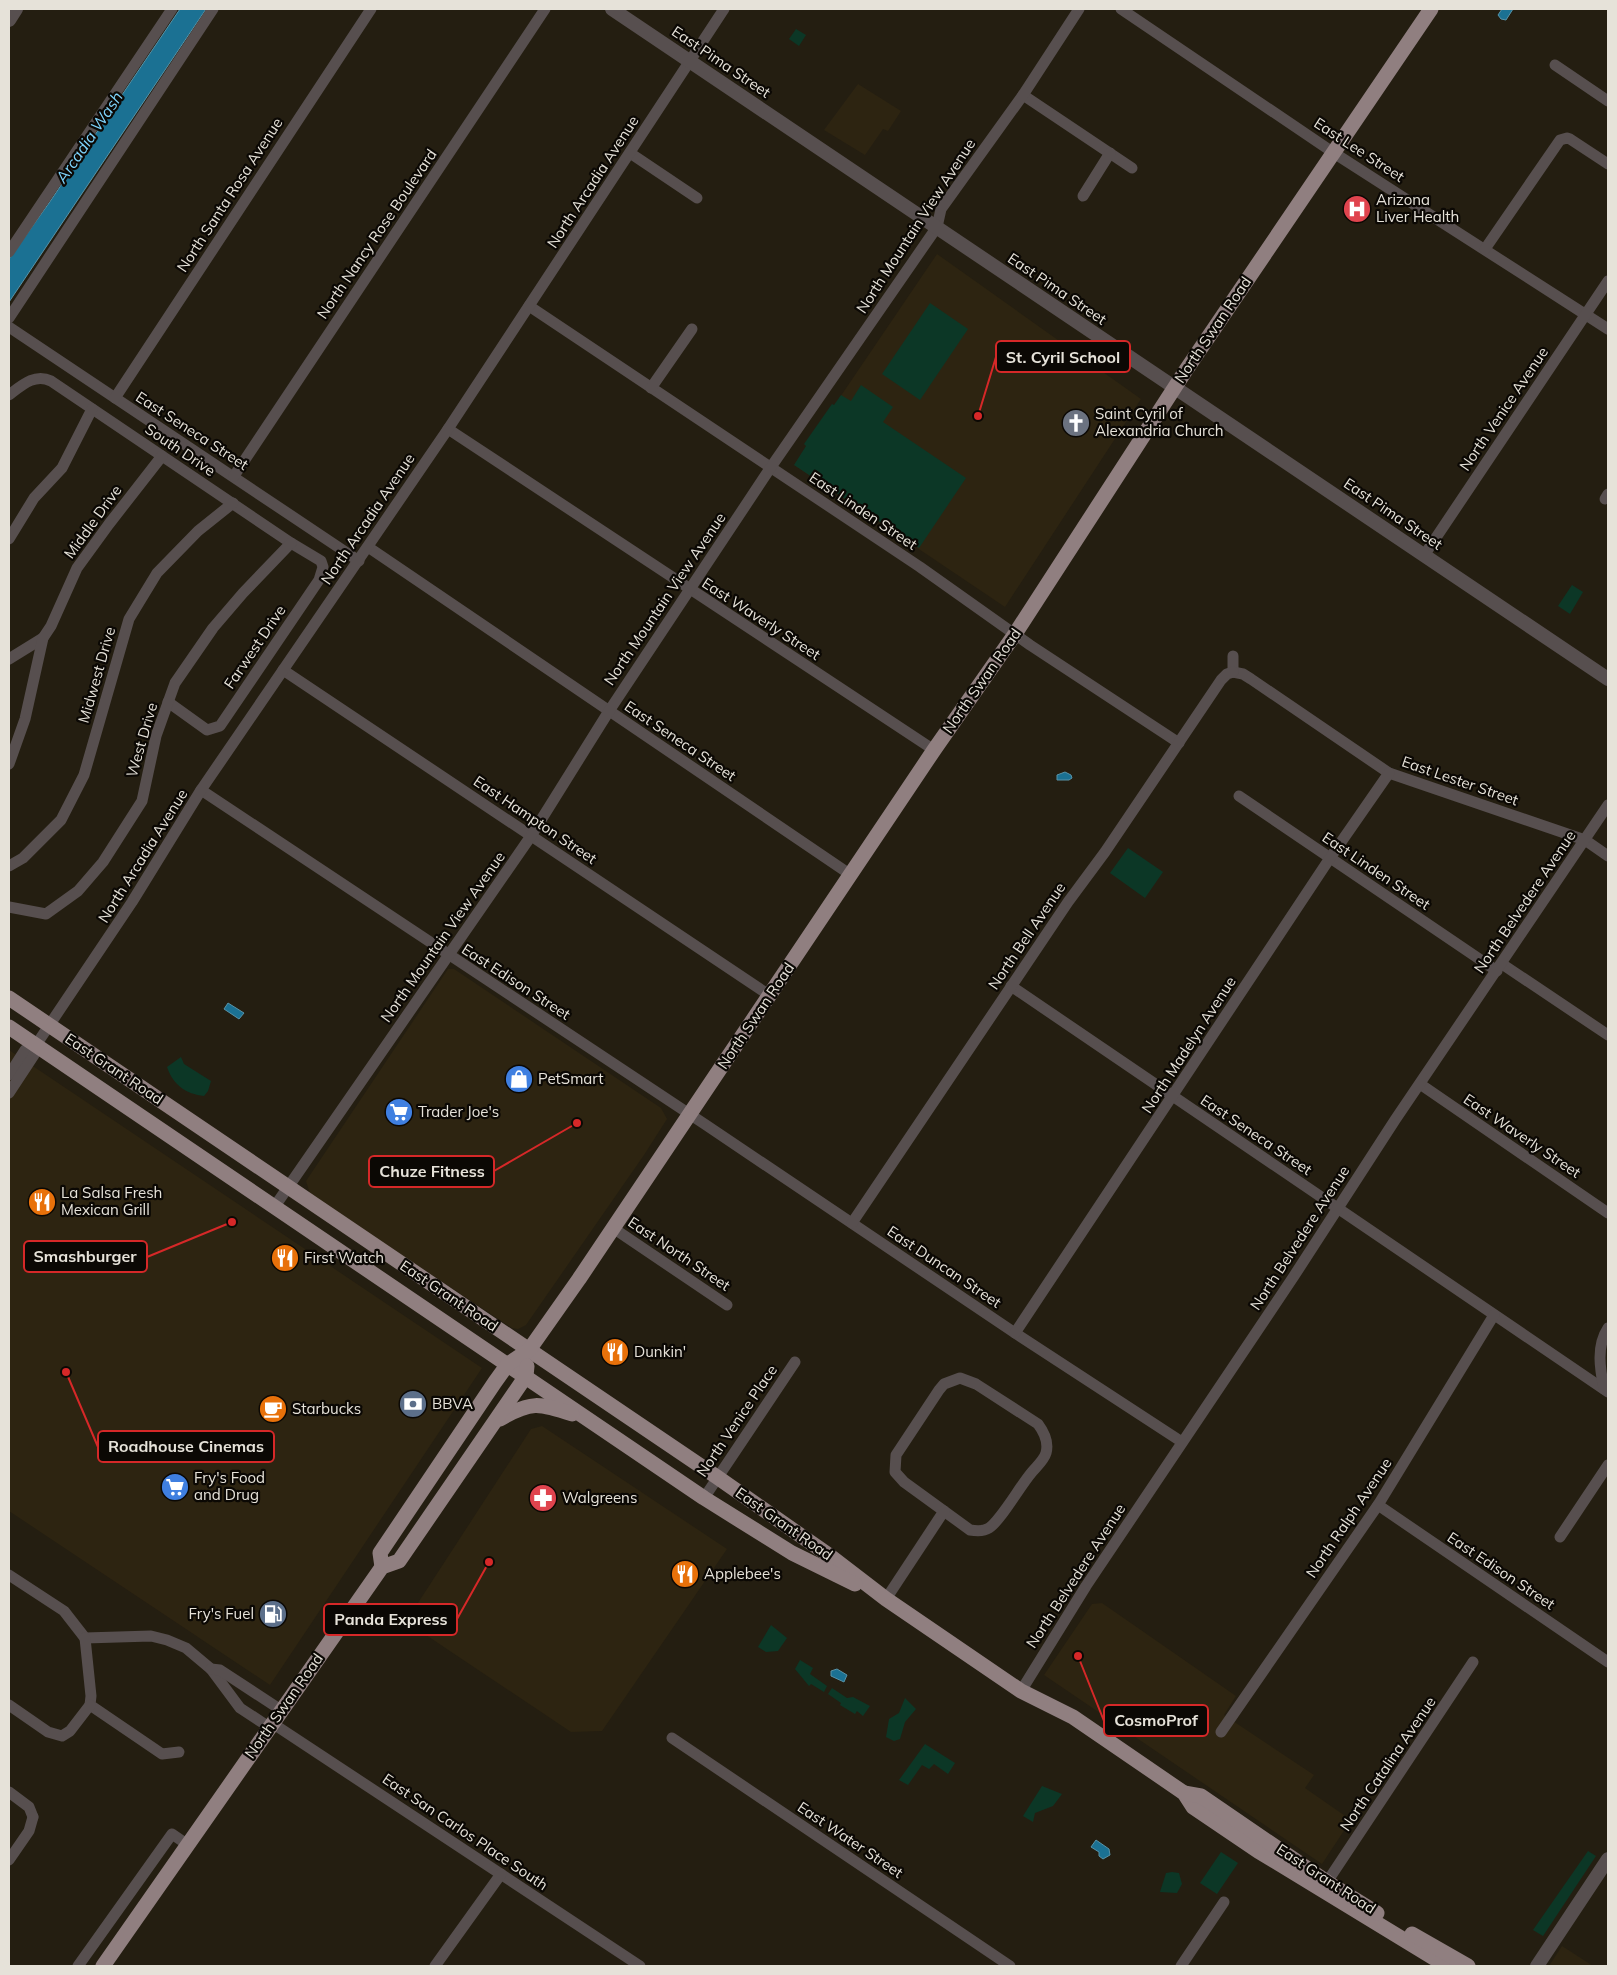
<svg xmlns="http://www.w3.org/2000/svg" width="1617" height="1975" font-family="Mulish,sans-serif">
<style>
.built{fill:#2d2411}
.green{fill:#0c3726}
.water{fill:#1b7193;stroke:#5893a8}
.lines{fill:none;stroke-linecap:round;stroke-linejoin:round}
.minor{stroke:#574f4f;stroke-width:11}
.tertiary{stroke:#574f4f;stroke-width:14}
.primary{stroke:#907f80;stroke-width:15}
.labels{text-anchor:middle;stroke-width:4.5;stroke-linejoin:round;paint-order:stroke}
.street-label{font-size:15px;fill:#e6e2d9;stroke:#0b0804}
.poi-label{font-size:15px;fill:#e6e2d9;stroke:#0b0804;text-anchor:start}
.water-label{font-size:16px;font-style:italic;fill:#7ed2fa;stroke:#0b0804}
.leader{fill:none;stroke:#d62828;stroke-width:2}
.callout-dot{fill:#d62828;stroke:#0b0804;stroke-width:2}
.callout{fill:#0b0804;stroke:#d62828;stroke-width:2}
.callout-label{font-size:16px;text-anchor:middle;font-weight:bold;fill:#e6e2d9}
</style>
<rect width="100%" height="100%" fill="#241e11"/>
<g class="built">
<polygon points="858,84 901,111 888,131 883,129 865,155 824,130"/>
<polygon points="937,254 1141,399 1005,607 794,465"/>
<polygon points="448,969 454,969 661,1108 667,1119 644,1155 526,1325 518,1329 512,1328 310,1194 306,1181"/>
<polygon points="9,1050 482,1368 270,1685 9,1511"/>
<polygon points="542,1426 727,1549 602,1731 571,1732 420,1631 414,1609 531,1429"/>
<polygon points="1102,1603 1236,1696 1224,1715 1314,1775 1305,1788 1351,1820 1322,1864 1044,1675 1092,1604"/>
<polygon points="1562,1946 1593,1966 1549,1966"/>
</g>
<g class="green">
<polygon points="796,29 806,35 799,46 789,39"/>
<polygon points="930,303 968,329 920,400 882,374"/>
<polygon points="861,385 893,407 883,422 966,478 919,548 794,465 806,446 804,444 832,404 834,405 841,395 851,401"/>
<polygon points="1572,585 1583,592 1570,614 1558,606"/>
<polygon points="1128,848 1163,872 1145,898 1110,873"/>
<path d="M 181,1057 L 184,1064 L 211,1081 L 208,1091 L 204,1096 C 186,1094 173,1085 167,1067 Z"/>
<polygon points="771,1625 787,1638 778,1651 766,1652 758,1647"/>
<polygon points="800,1660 813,1668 810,1674 827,1686 824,1692 811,1684 809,1686 795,1669"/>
<polygon points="832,1688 847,1698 853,1697 870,1706 863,1716 857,1711 855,1714 840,1705 841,1703 828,1694"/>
<polygon points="905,1698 916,1709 905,1722 900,1739 894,1741 886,1737 889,1719 899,1713"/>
<polygon points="925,1744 955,1763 948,1774 934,1764 929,1769 922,1765 908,1785 899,1780"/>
<polygon points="1042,1786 1062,1794 1053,1806 1035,1813 1033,1822 1023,1816"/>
<polygon points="1588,1851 1596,1856 1543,1936 1533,1930"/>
<polygon points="1221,1852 1238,1863 1217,1894 1200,1883"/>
<polygon points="1172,1872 1179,1873 1182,1884 1177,1893 1160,1892 1166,1873"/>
</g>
<g class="water">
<polygon points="180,9 206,9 9,302 9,259 49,203"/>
<polygon points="1502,9 1513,9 1506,20 1501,19 1498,15"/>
<polygon points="1065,772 1071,775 1072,778 1069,780 1057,780 1057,775"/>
<polygon points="228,1003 244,1013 239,1019 224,1009"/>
<polygon points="837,1669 847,1675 844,1682 831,1676 831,1671"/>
<polygon points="1096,1840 1109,1849 1110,1855 1103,1859 1099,1856 1099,1852 1091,1847"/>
</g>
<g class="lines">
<g class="minor">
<polyline points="1121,9 1334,153 1608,329"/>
<polyline points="1555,65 1608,101"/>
<polyline points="1023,95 1132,168"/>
<polyline points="630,153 697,198"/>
<polyline points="1083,196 1110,153"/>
<polyline points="1485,249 1560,140 1567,138 1570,139 1608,164"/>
<polyline points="9,252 172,9"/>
<polyline points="529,306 920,567 1030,645 1179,743"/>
<polyline points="9,318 213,9"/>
<polyline points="9,327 359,561"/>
<polyline points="651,388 692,329"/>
<path d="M 9,395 C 22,385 35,373 51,381 L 291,543 L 321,561 L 323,567 L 319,580 L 220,726 L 207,730 L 168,702"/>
<polyline points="115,398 371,9"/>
<polyline points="448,429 934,750"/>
<polyline points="234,476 545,9"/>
<polyline points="1605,499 1608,494"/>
<polyline points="9,539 34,498 62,468 92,409"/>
<polyline points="368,547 851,875"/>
<polyline points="1425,554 1608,281"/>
<polyline points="9,659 43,638"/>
<polyline points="283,670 769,995"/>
<polyline points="1233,672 1243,674 1251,679 1389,773 1585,840 1608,856"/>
<polyline points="1233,672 1233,656"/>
<polyline points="9,764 25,719 43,638 51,626 77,568 109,524 162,456"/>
<polyline points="201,790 706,1125 1015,1333 1182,1442"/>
<polyline points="1239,796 1497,971"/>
<polyline points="9,866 23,858 61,820 84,775 129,619 157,573 198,531 233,503"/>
<polyline points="9,907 46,914 78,891 103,862 142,801 156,736 175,683 213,628 243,593 291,543"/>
<polyline points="1502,964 1608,1035"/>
<polyline points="1011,986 1608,1392"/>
<polyline points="9,1075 25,1050 36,1045"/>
<polyline points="1420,1084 1608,1213"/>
<polyline points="9,1093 34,1055 36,1045 132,902 201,790 448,429 724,9"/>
<polyline points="275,1206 531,836 609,711 771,467 937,227 941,209 1023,95 1079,9"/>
<polyline points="852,1223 1068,902 1105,852 1221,680 1227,674 1233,672"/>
<polyline points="613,1228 727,1305"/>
<polyline points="1015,1333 1330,858 1389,773"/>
<path d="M 960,1378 L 976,1384 L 1038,1424 C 1044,1432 1049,1442 1046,1453 C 1044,1460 1037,1466 1032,1472 C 1020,1486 1001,1520 989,1528 C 983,1532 976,1531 970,1530 L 904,1482 L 895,1472 L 896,1455 L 939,1390 L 944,1384 Z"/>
<path d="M 1604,1389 C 1600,1369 1596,1346 1608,1328"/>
<polyline points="704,1498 795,1362"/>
<polyline points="1378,1505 1608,1662"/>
<polyline points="1560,1537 1608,1465"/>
<polyline points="9,1575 64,1611 85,1638 151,1636 167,1640 186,1648 211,1669 240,1708 269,1727"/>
<polyline points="886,1599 944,1511"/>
<polyline points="85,1638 91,1696 90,1705 162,1754 179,1752"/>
<polyline points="211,1669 220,1670 281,1710"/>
<polyline points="1021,1691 1086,1586 1294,1276 1395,1120 1608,805"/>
<polyline points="9,1705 48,1732 62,1736 70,1731 90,1705"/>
<polyline points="272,1723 640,1966"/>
<polyline points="1221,1732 1378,1505 1494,1315"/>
<polyline points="672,1738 1010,1966"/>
<polyline points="9,1792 29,1807 33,1817"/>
<polyline points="9,1860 29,1831 33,1817"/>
<polyline points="1327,1882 1473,1662"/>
<polyline points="78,1966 172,1834 188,1845"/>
<polyline points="435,1966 501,1874"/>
<polyline points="1181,1966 1224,1902"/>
</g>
<g class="tertiary">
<polyline points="612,9 1608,679"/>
<polyline points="9,20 16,9"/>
<polyline points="1537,1966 1608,1859"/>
</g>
<g class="primary">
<polyline points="9,998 717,1477 830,1556 886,1599 1021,1691 1073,1717 1184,1793 1193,1807 1258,1851 1447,1966"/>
<polyline points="9,1027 704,1498 792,1553 855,1584"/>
<path d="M 500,1419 C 531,1401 539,1403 572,1414"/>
<polyline points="382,1567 380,1553 495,1382 508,1364 529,1350 579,1279 934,750 1015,634 1186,370 1431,9"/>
<polyline points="1184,1793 1201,1796 1327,1882 1377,1913"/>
<polyline points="1412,1934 1468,1966"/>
<polyline points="103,1966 382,1567 399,1561 526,1376 527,1366"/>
</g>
</g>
<defs>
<symbol id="hospital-disc" viewBox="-11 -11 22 22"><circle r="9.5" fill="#e0444e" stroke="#0b0804"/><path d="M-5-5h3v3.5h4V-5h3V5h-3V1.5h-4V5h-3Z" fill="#fff"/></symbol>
<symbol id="church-disc" viewBox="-11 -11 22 22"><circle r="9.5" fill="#6b7280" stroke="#0b0804"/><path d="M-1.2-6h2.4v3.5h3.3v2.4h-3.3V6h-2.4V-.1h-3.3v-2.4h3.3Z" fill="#fff"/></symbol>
<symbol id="shop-disc" viewBox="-11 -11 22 22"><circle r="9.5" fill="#3f7fe0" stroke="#0b0804"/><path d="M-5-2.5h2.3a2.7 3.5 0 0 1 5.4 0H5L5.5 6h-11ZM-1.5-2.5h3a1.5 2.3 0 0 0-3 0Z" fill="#fff"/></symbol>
<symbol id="supermarket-disc" viewBox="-11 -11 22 22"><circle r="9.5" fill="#3f7fe0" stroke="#0b0804"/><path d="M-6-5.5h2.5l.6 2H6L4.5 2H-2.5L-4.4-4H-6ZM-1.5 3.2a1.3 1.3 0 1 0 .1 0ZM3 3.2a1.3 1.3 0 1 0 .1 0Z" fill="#fff"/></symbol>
<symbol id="restaurant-disc" viewBox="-11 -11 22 22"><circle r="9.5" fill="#e8710a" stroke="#0b0804"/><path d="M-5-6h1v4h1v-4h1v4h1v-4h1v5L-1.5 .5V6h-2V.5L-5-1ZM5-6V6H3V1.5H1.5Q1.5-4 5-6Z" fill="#fff"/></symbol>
<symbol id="bank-disc" viewBox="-11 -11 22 22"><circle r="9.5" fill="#5c6f8a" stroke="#0b0804"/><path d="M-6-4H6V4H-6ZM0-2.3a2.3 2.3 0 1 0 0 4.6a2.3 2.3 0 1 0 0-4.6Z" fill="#fff"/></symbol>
<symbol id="cafe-disc" viewBox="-11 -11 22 22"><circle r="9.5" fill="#e8710a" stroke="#0b0804"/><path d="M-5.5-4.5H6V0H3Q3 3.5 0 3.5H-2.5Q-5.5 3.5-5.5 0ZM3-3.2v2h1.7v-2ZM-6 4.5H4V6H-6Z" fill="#fff"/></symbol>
<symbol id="pharmacy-disc" viewBox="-11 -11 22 22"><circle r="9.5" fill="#e0444e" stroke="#0b0804"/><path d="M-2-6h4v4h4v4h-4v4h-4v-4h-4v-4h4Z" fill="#fff"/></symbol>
<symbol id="fuel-disc" viewBox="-11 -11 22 22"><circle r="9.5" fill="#5c6f8a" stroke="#0b0804"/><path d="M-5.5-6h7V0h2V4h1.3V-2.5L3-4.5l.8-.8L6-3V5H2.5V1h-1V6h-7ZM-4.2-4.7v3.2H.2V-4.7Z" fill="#fff"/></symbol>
</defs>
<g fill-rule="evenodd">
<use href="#hospital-disc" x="1341" y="193" width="32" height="32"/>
<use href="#church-disc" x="1060" y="407" width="32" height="32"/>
<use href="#shop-disc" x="503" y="1063" width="32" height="32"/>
<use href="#supermarket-disc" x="383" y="1096" width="32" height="32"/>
<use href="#restaurant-disc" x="26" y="1186" width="32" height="32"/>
<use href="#restaurant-disc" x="269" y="1242" width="32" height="32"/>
<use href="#restaurant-disc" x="599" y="1336" width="32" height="32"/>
<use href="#bank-disc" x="397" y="1388" width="32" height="32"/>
<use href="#cafe-disc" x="257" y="1393" width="32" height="32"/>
<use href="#supermarket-disc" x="159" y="1471" width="32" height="32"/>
<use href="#pharmacy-disc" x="527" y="1482" width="32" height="32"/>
<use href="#restaurant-disc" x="669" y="1558" width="32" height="32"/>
<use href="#fuel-disc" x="257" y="1598" width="32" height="32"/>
</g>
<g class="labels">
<g class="street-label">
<text transform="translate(721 62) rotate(34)" y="5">East Pima Street</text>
<text transform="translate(1359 150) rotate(33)" y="5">East Lee Street</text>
<text transform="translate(593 182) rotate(-57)" y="5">North Arcadia Avenue</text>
<text transform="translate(230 195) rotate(-57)" y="5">North Santa Rosa Avenue</text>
<text transform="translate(916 226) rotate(-57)" y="5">North Mountain View Avenue</text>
<text transform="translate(377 234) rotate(-56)" y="5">North Nancy Rose Boulevard</text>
<text transform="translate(1057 289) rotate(34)" y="5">East Pima Street</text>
<text transform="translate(1213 330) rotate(-56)" y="5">North Swan Road</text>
<text transform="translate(1504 409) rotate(-56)" y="5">North Venice Avenue</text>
<text transform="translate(192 431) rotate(33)" y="5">East Seneca Street</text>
<text transform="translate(180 450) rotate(34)" y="5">South Drive</text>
<text transform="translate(863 511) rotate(34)" y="5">East Linden Street</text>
<text transform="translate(1393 514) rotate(34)" y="5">East Pima Street</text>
<text transform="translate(368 519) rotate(-56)" y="5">North Arcadia Avenue</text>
<text transform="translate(93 522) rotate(-54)" y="5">Middle Drive</text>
<text transform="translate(665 599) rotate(-56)" y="5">North Mountain View Avenue</text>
<text transform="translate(761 619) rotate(33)" y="5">East Waverly Street</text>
<text transform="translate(255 647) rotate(-56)" y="5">Farwest Drive</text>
<text transform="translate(97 675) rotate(-74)" y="5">Midwest Drive</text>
<text transform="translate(982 681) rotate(-55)" y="5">North Swan Road</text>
<text transform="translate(142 740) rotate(-74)" y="5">West Drive</text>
<text transform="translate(680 741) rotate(34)" y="5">East Seneca Street</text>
<text transform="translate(1460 781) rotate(19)" y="5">East Lester Street</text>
<text transform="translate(535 820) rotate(34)" y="5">East Hampton Street</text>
<text transform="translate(143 856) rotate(-58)" y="5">North Arcadia Avenue</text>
<text transform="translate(1376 871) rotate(34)" y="5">East Linden Street</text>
<text transform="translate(1525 902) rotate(-56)" y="5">North Belvedere Avenue</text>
<text transform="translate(1027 936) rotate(-56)" y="5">North Bell Avenue</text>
<text transform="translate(443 937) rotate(-55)" y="5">North Mountain View Avenue</text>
<text transform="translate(516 982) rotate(33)" y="5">East Edison Street</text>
<text transform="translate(756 1016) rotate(-56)" y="5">North Swan Road</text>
<text transform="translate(1189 1045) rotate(-57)" y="5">North Madelyn Avenue</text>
<text transform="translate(114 1069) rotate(34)" y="5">East Grant Road</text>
<text transform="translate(1256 1135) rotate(34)" y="5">East Seneca Street</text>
<text transform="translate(1522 1136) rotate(34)" y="5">East Waverly Street</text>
<text transform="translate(1300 1238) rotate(-57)" y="5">North Belvedere Avenue</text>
<text transform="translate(679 1254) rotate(34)" y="5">East North Street</text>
<text transform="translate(944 1267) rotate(34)" y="5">East Duncan Street</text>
<text transform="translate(449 1296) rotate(34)" y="5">East Grant Road</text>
<text transform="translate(737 1421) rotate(-56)" y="5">North Venice Place</text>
<text transform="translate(1349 1518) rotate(-56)" y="5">North Ralph Avenue</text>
<text transform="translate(784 1524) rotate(35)" y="5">East Grant Road</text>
<text transform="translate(1501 1571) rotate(34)" y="5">East Edison Street</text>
<text transform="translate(1076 1576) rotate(-57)" y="5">North Belvedere Avenue</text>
<text transform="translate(284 1706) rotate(-55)" y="5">North Swan Road</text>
<text transform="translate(1388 1764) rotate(-56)" y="5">North Catalina Avenue</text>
<text transform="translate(465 1832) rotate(34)" y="5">East San Carlos Place South</text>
<text transform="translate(850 1840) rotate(34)" y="5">East Water Street</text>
<text transform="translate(1326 1879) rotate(33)" y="5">East Grant Road</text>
</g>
<g class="poi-label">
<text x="1376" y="205">Arizona<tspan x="1376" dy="17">Liver Health</tspan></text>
<text x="1095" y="419">Saint Cyril of<tspan x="1095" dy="17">Alexandria Church</tspan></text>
<text x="538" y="1084">PetSmart</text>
<text x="418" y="1117">Trader Joe's</text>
<text x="61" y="1198">La Salsa Fresh<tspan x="61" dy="17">Mexican Grill</tspan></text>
<text x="304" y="1263">First Watch</text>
<text x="634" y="1357">Dunkin'</text>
<text x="432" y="1409">BBVA</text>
<text x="292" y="1414">Starbucks</text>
<text x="194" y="1483">Fry's Food<tspan x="194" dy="17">and Drug</tspan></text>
<text x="562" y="1503">Walgreens</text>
<text x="704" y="1579">Applebee's</text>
<text x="254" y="1619" text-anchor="end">Fry's Fuel</text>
</g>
<g class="water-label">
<text transform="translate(89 137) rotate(-56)" y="6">Arcadia Wash</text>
</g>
</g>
<path class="leader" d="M978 416L996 357M577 1123L494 1171M232 1222L147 1257M66 1372L98 1447M489 1562L457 1619M1078 1656L1104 1721"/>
<g class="callout-dot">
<circle cx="978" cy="416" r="5"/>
<circle cx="577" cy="1123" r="5"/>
<circle cx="232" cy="1222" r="5"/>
<circle cx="66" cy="1372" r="5"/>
<circle cx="489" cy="1562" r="5"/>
<circle cx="1078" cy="1656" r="5"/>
</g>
<g class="callout">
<rect x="996" y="341" width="134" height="31" rx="5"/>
<rect x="369" y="1156" width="125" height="31" rx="5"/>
<rect x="24" y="1241" width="123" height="31" rx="5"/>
<rect x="98" y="1431" width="176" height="31" rx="5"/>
<rect x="324" y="1604" width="133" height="31" rx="5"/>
<rect x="1104" y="1705" width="104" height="31" rx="5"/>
</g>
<g class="callout-label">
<text x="1063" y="363">St. Cyril School</text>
<text x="432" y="1177">Chuze Fitness</text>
<text x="85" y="1262">Smashburger</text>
<text x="186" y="1452">Roadhouse Cinemas</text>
<text x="391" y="1625">Panda Express</text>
<text x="1156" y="1726">CosmoProf</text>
</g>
<rect width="1617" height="1975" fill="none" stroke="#e6e2d9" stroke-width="20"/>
</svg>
